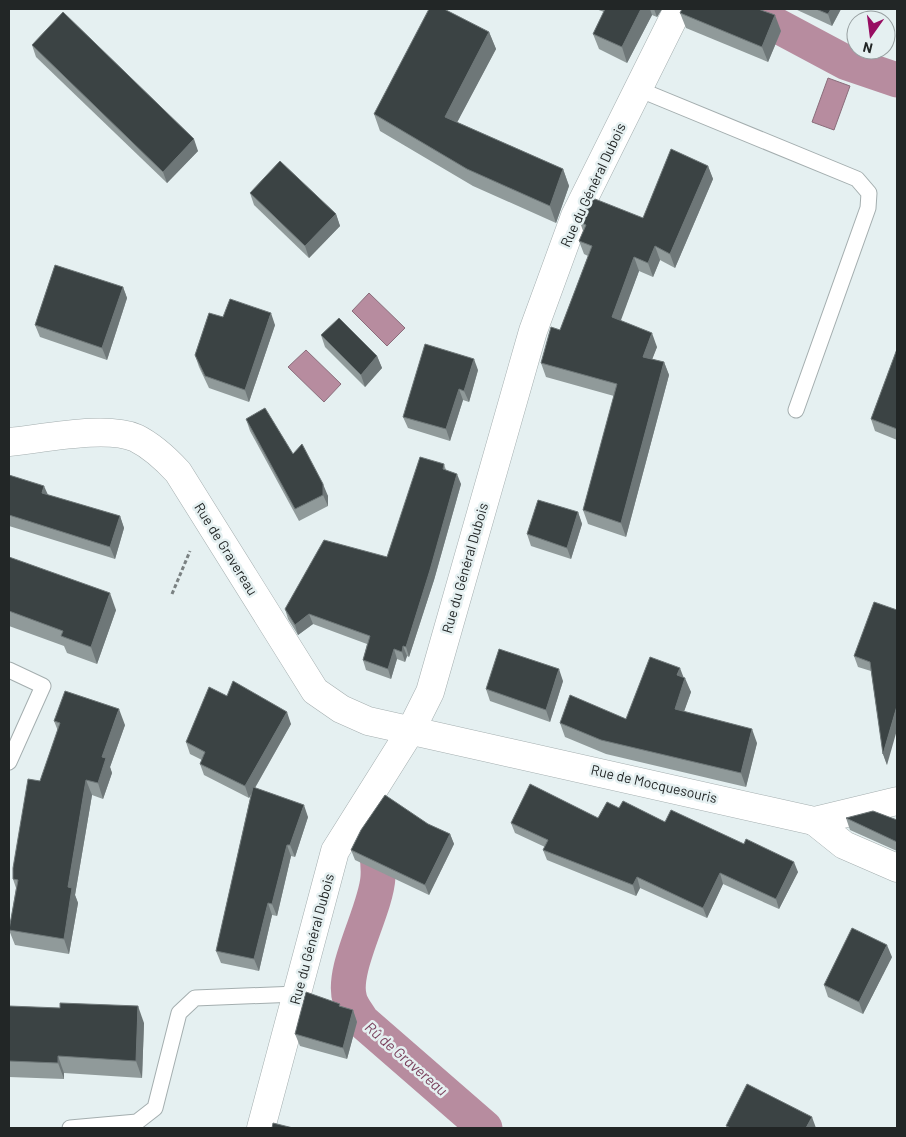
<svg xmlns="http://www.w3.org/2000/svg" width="906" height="1137" font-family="Barlow,sans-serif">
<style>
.water{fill:#b78c9f;stroke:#8a6d7b}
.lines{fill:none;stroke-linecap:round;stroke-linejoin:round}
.canal{stroke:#b78c9f;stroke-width:35}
.service-casing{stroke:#a4aeaf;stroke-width:17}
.minor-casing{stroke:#a4aeaf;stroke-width:29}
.path{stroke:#7a8182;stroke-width:3;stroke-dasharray:4 2.5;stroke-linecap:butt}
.service{stroke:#fff;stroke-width:15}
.minor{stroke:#fff;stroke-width:28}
.wall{fill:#909a9a}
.shaded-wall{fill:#6e7778}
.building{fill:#3b4344;stroke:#6e7778}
.labels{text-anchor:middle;stroke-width:5;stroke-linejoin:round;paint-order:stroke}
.street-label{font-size:14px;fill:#222626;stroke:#e5f0f1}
.water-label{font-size:15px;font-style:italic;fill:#7b415d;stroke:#e5f0f1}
</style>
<rect width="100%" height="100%" fill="#e5f0f1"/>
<g class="water">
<polygon points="828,78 850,86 834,130 812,122"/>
<polygon points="369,293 405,328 387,346 352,311"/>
<polygon points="306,350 341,384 324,402 288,367"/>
</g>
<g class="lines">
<g class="canal">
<polyline points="746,9 847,63 897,80"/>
<path d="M 371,832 C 376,847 379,861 378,877 C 376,911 340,970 350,1000 C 352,1007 358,1014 362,1021 L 485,1128"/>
</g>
<defs>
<g id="service">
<polyline points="638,89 857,179 869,193 868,208 796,410"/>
<polyline points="9,670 43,686 9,762"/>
<polyline points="70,1128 137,1122 155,1108 179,1013 195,998 297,994"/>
</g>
<g id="minor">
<path d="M 9,442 C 42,439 106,425 136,438 C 152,446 166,459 178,472 L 315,691 L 341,709 L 368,721 L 814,821 L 897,801"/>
<polyline points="814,821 844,845 897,868"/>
<polyline points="261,1128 335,851 411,730 430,692 533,331 575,216 678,9"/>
</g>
</defs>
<use href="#service" class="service-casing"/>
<use href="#minor" class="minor-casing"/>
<polyline class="path" points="172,594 190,551"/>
<use href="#service" class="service"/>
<use href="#minor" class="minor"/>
</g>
<g class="wall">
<polygon points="596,9 662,9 657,17 652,15 627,63 599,49 593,34 604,12"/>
<polygon points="795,9 841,9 832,26"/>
<polygon points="680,13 781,31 768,62 686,28"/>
<polygon points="489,32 496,49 457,122 563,169 569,186 556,223 473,186 380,131 374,114"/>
<polygon points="32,45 198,151 167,183 36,57"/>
<polygon points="708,166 713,179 675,268 660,260 653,277 639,271 620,321 657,347 652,359 664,362 669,375 626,537 588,524 583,510 614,396 546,377 541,363 560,330 588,256 584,254 579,241 583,231 580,222 643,218"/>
<polygon points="250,193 336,214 340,226 309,258 254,205"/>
<polygon points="123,287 127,298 107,360 40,337 35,325"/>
<polygon points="223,317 275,325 249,402 209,388 199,367 195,355"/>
<polygon points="321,335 377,356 382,368 365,387 325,347"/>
<polygon points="897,349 897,440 875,431 871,419"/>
<polygon points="478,370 469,402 463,400 450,441 408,428 403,417"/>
<polygon points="246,419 293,454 328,496 328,506 299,521 250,431"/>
<polygon points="444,464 446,470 461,484 434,580 409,657 407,656 405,662 397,659 391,679 366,670 363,660 367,644 313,624 298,635 288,619 285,609 387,557"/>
<polygon points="9,475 48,495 120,516 124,528 115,559 9,526"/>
<polygon points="578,512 582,524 571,559 531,546 527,534"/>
<polygon points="9,557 116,610 97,664 67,653 64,646 9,626"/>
<polygon points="897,610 887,765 883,754 871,671 858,667 854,656"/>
<polygon points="683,677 691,692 684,711 757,743 746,787 606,754 565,737 560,723 626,719"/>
<polygon points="563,681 550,722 490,701 486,689"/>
<polygon points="227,696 291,724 255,788 308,817 295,857 291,856 277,916 272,915 259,971 221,963 216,951 251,794 249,798 204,775 200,764 202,760 190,754 186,742"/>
<polygon points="54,721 125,725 110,767 112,773 103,799 92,795 75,895 78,903 69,954 15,945 9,930 16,888 13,879 58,731"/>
<polygon points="619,808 665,822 798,872 779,909 723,884 707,918 640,888 636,896 547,860 543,850 545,847 515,833 511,823 598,818"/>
<polygon points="846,818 897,820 897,851 850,830"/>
<polygon points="428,824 450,834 454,844 429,895 355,860 351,850"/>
<polygon points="892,957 863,1014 828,997 824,985"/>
<polygon points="9,1006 144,1023 142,1078 64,1073 64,1079 9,1077"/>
<polygon points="341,1006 353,1010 357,1022 347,1059 300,1046 295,1034"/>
</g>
<g class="shaded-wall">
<polygon points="641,9 650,9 652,15 627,63 622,47"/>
<polygon points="654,9 662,9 657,17"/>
<polygon points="831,9 841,9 832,26 828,14"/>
<polygon points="775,15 781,31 768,62 762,47"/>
<polygon points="489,32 496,49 451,134 445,117"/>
<polygon points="194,139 198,151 167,183 163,172"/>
<polygon points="708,166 713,179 675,268 670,254"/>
<polygon points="563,169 569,186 556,223 550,206"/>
<polygon points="336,214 340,226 309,258 305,246"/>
<polygon points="655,246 660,260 653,277 648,263"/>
<polygon points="634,257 639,271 617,331 612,317"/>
<polygon points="123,287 127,298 107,360 102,348"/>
<polygon points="271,313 275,325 249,402 245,390"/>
<polygon points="652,333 657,347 648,370 643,357"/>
<polygon points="377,356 382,368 365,387 361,375"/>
<polygon points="474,359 478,370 469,402 464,391"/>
<polygon points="664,362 669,375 626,537 621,523"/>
<polygon points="459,389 463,400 450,441 446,429"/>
<polygon points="457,474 461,484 434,580 409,657 406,647"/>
<polygon points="323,484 328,496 328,506 323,495"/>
<polygon points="44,486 49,497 42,493"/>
<polygon points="578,512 582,524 571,559 567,548"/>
<polygon points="120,516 124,528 115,559 110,547"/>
<polygon points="110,593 116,610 97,664 91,647"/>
<polygon points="309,614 313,624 298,635 295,625"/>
<polygon points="403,646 407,656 405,662 402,652"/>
<polygon points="394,649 397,659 391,679 388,669"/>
<polygon points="680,668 685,681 685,678 691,692 680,723 675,709 677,675"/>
<polygon points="559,669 563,681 550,722 546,710"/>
<polygon points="897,706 897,730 887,765 883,754"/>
<polygon points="119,709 125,725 110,767 112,773 103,799 98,783 102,757"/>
<polygon points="287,712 291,724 249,798 245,786"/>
<polygon points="752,729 757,743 746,787 741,773"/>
<polygon points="86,780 92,795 75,895 78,903 69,954 64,939 68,887"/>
<polygon points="304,805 308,817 295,857 290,845"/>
<polygon points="450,834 454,844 429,895 425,885"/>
<polygon points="287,845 291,856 277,916 272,904"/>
<polygon points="794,862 798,872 779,909 776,899"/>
<polygon points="720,873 723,884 707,918 703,908"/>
<polygon points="637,877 640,888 636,896 633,885"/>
<polygon points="268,903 272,915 259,971 254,959"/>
<polygon points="887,945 892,957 863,1014 859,1002"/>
<polygon points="138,1006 144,1023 142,1078 136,1061"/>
<polygon points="353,1010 357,1022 347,1059 343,1048"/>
<polygon points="58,1056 64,1073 64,1079 58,1063"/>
<polygon points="812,1117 816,1128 806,1128"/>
</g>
<g class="building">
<polygon points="429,9 444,9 489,32 445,117 563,169 550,206 467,169 374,114"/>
<polygon points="605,9 641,9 622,47 593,34"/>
<polygon points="682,9 758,9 775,15 762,47 680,13"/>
<polygon points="816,9 831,9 828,14"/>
<polygon points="63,12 194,139 163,172 32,45"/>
<polygon points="671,149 708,166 670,254 655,246 648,263 634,257 612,317 652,333 643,357 664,362 621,523 583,510 617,384 541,363 551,327 560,330 592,246 579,241 586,225 580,222 590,197 643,218"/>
<polygon points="280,161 336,214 305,246 250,193"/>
<polygon points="55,265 123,287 102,348 35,325"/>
<polygon points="230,299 271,313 245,390 205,376 195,355 209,313 223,317"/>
<polygon points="339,318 377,356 361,375 321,335"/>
<polygon points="425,344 474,359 464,391 459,389 446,429 403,417"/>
<polygon points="897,349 897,429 871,419"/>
<polygon points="265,408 293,454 302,444 323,484 323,495 295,509 246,419"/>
<polygon points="420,457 444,464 443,469 457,474 430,570 406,647 403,646 402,652 394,649 388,669 363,660 370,636 309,614 295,625 285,609 324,540 387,557"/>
<polygon points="9,475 44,486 42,493 120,516 110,547 9,515"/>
<polygon points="538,500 578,512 567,548 527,534"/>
<polygon points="9,557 110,593 91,647 61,636 63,631 9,611"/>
<polygon points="874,602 897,610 897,706 883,754 870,662 854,656"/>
<polygon points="499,649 559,669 546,710 486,689"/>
<polygon points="650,657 680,668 677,675 685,678 675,709 752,729 741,773 601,740 560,723 570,695 626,719"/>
<polygon points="233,681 287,712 245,786 200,764 205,752 186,742 209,687 227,696"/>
<polygon points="65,691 119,709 102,757 106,758 98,783 86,780 68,887 72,888 64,939 9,930 18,880 13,879 13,868 28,779 40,781 60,723 54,721"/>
<polygon points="530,784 598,818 607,802 619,808 623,801 665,822 671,810 744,844 746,839 794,862 776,899 720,873 703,908 637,877 633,885 543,850 548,840 511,823"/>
<polygon points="253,787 304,805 290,845 287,845 272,904 268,903 254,959 216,951"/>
<polygon points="385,795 428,824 450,834 425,885 351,850 361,830"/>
<polygon points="873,811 897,820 897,842 846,818"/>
<polygon points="852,928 887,945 859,1002 824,985"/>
<polygon points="306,992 340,1004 339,1006 353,1010 343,1048 295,1034"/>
<polygon points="60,1003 138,1006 136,1061 58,1056 58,1063 9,1061 9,1006 60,1008"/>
<polygon points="747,1084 812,1117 806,1128 731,1128 726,1126"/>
<polygon points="273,1123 293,1128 272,1128"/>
</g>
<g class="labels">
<g class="street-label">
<text transform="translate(593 185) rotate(-65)" y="5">Rue du Général Dubois</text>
<text transform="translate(226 549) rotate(58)" y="5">Rue de Gravereau</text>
<text transform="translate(465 568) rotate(-74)" y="5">Rue du Général Dubois</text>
<text transform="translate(654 784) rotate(13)" y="5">Rue de Mocquesouris</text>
<text transform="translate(312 939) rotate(-75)" y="5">Rue du Général Dubois</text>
</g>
<g class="water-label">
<text transform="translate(406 1059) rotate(41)" y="5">Rû de Gravereau</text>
</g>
</g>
<rect width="906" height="1137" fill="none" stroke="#222626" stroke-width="20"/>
<g transform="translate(871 35) rotate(194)"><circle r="24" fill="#e5f0f1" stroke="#979fa0"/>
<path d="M0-4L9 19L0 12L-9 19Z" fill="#970d62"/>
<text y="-8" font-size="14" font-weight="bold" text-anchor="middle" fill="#222626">N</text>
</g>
</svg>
